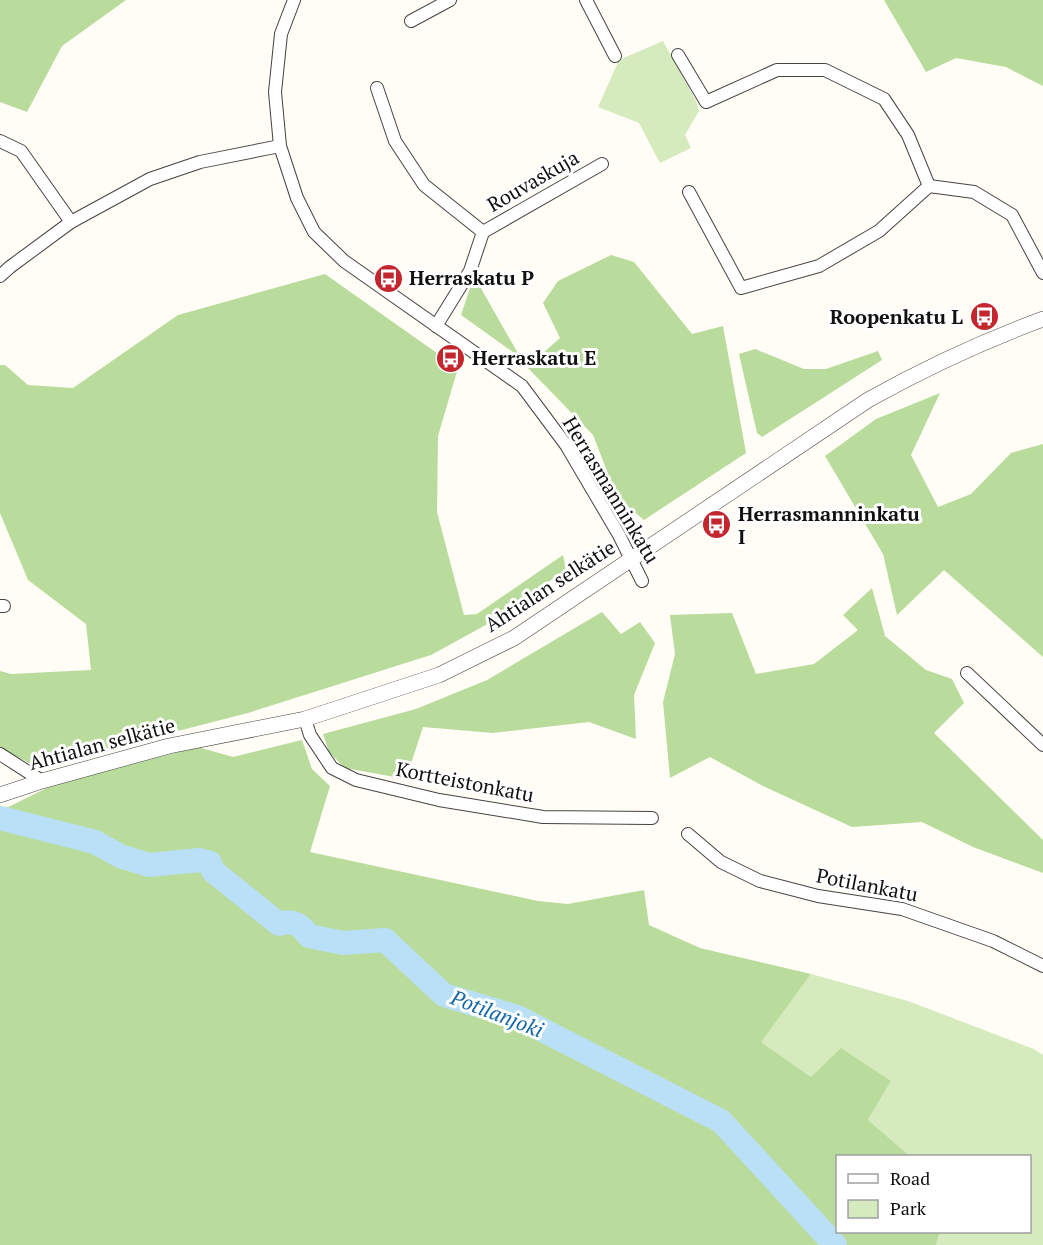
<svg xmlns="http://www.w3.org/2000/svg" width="1043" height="1245" font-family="'PT Serif',serif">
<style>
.green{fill:#d5ebbd}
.forest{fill:#b9dc9c}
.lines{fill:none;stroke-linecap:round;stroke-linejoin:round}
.river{stroke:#b9e0f7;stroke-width:24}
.minor-casing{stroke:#444;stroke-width:14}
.tertiary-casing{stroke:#444;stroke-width:16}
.minor{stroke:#fff;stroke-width:12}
.tertiary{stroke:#fff;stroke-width:15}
.labels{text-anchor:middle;stroke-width:6;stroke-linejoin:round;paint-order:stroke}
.street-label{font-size:20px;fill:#111;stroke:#fff}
.poi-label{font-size:20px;font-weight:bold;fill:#111;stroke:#fff;text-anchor:start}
.water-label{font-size:21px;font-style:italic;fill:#1768a6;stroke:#fff}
</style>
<rect width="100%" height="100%" fill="#fffdf5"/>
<g class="green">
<polygon points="663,41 696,101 699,111 685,135 691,148 660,163 639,123 598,107 619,60"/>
<polygon points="811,974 908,1001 1034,1049 1043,1055 1043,1245 936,1245 940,1232 1030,1232 1030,1156 910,1156 868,1120 891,1081 811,1077 760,1042"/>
</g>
<g class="forest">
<polygon points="0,0 126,0 62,46 27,112 0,102"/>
<polygon points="884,0 1043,0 1043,86 1006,67 956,58 926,72"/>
<polygon points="611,255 634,262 692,334 723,326 746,453 644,520 617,497 593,435 527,367 560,338 543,303 558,281"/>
<polygon points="325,274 458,368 438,436 437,512 464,615 477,614 563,555 566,569 504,615 431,655 248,713 37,767 0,748 0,671 11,674 91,670 86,624 28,580 0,513 0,365 5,365 28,385 73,388 178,315"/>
<polygon points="474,276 520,357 461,315"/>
<polygon points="755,349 804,369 826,369 878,351 882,360 762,437 757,433 739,354"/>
<polygon points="940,393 911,455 938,507 971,494 1011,453 1043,444 1043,657 944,570 897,615 883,554 825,456 876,419"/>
<polygon points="872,588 885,636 926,670 952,679 964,703 934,733 1043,840 1043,873 973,847 922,822 852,827 763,786 710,757 670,778 663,702 675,654 670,615 732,613 756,674 814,664 858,630 843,615"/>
<polygon points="602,612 621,634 640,622 655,643 634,695 636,739 589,722 493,733 423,727 406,779 345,768 329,752 323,734 416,709 487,680"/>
<polygon points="302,740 312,769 330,786 310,852 538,901 568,904 644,890 649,925 700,948 811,974 761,1042 811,1077 841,1048 891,1081 868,1120 910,1156 838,1156 838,1232 940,1232 936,1245 0,1245 0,811 55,784 198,747 233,757"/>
</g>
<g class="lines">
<path class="river" d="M 0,818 L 95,842 L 120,856 L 149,865 L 200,860 L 210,863 L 213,871 L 279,924 C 294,920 300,924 309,936 L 343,943 L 385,940 L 444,995 L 517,1017 L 721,1121 L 835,1245"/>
<defs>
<g id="minor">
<polyline points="294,0 281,34 275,92 280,146 297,198 314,232 344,261 522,386 566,445 619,535 642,581"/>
<polyline points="586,0 615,56"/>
<polyline points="411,21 450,0"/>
<polyline points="678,55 706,102 777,70 825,70 884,99 908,135 929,186"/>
<polyline points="377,88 395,141 424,185 483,232"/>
<polyline points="0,141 21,151 71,222"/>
<polyline points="929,186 974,192 1012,215 1043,273"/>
<polyline points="689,192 741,288 819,266 879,231 929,186"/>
<polyline points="483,232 602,164"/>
<polyline points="0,276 10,267 71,222 150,179 200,162 280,146"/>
<polyline points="436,326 470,271 483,232"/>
<polyline points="0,606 4,606"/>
<polyline points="967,673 1043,745"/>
<polyline points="305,719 310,735 332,768 356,780 439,800 543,817 652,818"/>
<polyline points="0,754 42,781"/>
<polyline points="688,834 721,862 760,881 818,896 902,909 993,941 1043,966"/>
</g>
<path id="tertiary" d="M 0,795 L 42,781 L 169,746 L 305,719 L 439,675 L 514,638 L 868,400 C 925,368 981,342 1043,319"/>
</defs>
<use href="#minor" class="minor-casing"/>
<use href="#tertiary" class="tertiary-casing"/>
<use href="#minor" class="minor"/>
<use href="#tertiary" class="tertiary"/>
</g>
<defs>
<symbol id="bus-disc" viewBox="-11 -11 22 22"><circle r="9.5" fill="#c4262e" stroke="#fff"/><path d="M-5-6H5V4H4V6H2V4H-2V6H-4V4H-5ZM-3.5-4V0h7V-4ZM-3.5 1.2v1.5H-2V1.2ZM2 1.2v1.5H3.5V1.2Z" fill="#fff"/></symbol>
</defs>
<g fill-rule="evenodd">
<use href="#bus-disc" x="372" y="262" width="33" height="33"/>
<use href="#bus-disc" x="968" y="300" width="33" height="33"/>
<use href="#bus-disc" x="434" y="342" width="33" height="33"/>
<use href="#bus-disc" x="700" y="508" width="33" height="33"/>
</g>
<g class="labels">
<g class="street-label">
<text transform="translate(533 181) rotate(-30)" y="7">Rouvaskuja</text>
<text transform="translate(611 490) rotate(59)" y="7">Herrasmanninkatu</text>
<text transform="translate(550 586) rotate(-33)" y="7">Ahtialan selkätie</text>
<text transform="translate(102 744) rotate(-15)" y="7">Ahtialan selkätie</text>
<text transform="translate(465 782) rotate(11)" y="7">Kortteistonkatu</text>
<text transform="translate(867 885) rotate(11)" y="7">Potilankatu</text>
</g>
<g class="poi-label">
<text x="409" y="285">Herraskatu P</text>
<text x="963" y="324" text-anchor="end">Roopenkatu L</text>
<text x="472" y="365">Herraskatu E</text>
<text x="738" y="521">Herrasmanninkatu<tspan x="738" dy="23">I</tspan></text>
</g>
<g class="water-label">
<text transform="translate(497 1014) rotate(21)" y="7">Potilanjoki</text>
</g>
</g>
<rect x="836" y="1155" width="195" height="78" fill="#ffffff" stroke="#a0a0a0" stroke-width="1.5"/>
<rect x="848" y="1174" width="30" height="9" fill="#ffffff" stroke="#a0a0a0" stroke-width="1.5"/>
<text x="890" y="1185" font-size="18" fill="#111111">Road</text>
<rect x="848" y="1200" width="30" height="18" fill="#d5ebbd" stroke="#a0a0a0" stroke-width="1.5"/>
<text x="890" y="1215" font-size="18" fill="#111111">Park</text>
</svg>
